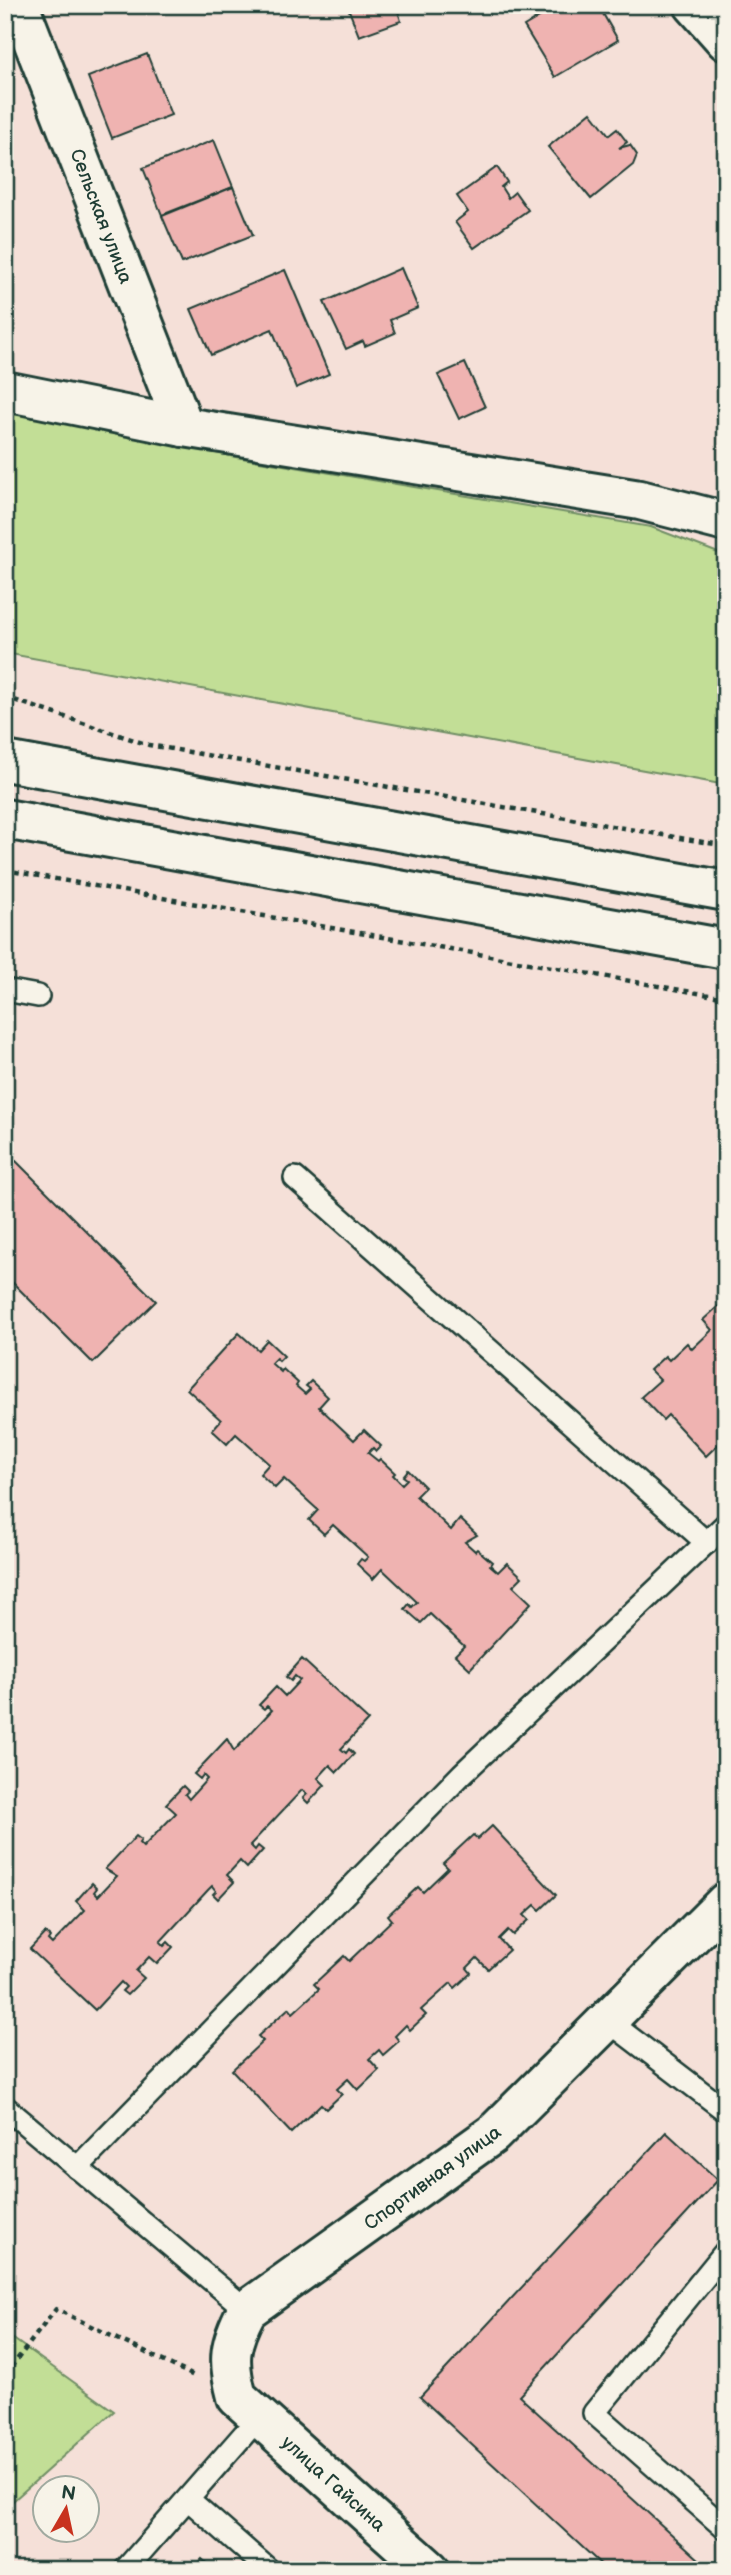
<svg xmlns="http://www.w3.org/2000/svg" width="731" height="2575" font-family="'Balsamiq Sans',sans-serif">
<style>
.green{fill:#c2de96;stroke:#708e65;stroke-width:2}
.building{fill:#efb3b1;stroke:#1f3d34;stroke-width:2}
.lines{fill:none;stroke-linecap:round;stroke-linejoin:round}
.lane-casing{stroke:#1f3d34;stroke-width:26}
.street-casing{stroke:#1f3d34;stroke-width:44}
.secondary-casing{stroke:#1f3d34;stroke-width:44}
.path{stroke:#1f3d34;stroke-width:4.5;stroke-dasharray:5 5;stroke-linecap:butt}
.lane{stroke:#f7f3e8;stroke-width:21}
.street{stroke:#f7f3e8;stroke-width:38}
.secondary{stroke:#f7f3e8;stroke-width:38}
.labels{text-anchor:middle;stroke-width:5;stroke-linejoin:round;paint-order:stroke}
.street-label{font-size:19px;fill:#1f3d34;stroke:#f7f3e8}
</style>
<rect width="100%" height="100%" fill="#f5e0d8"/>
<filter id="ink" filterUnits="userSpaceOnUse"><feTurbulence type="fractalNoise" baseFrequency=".0143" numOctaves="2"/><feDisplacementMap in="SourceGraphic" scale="14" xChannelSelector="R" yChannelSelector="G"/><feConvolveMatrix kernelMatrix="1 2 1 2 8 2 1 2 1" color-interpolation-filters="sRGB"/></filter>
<g filter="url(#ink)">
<g class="green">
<polygon points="5,411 236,457 651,527 726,556 726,785 5,653"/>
<polygon points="5,2333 114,2411 5,2508"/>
</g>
<g class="building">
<polygon points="347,5 396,5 401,21 359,36"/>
<polygon points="560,5 598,5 618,40 555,77 524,26"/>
<polygon points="147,54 171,115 112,138 88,77"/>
<polygon points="591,112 609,135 617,129 627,142 619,148 630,145 637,155 633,165 591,199 548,147"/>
<polygon points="214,140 233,187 162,215 143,168"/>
<polygon points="497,167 507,182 501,187 508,198 515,192 528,210 474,248 455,222 468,212 457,196"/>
<polygon points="233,187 253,235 182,263 162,216"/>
<polygon points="401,268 418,308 390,320 395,333 365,346 363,341 346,349 324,302"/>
<polygon points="285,270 329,374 296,388 272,329 211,355 191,309"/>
<polygon points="465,363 485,407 459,419 438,375"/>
<polygon points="5,1150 156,1301 93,1363 5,1275"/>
<polygon points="726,1299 726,1437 706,1456 668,1415 663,1420 641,1397 660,1380 650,1370 665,1356 669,1360 687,1343 692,1349 712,1330 703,1320"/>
<polygon points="239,1333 258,1350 267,1340 284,1356 279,1361 276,1358 271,1363 281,1372 283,1369 298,1383 296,1386 305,1394 310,1389 306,1386 311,1381 328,1397 319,1407 354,1440 364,1430 381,1446 376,1451 373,1448 368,1453 378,1461 380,1459 395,1473 393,1475 402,1484 407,1479 403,1476 408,1470 425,1487 416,1496 451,1530 460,1519 477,1535 465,1542 475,1551 477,1549 492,1562 490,1565 498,1572 507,1563 522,1577 513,1586 531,1603 470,1669 455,1655 464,1646 430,1614 421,1623 405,1609 409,1604 412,1607 417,1602 382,1569 373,1579 357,1564 361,1559 364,1561 368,1557 333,1525 324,1534 309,1520 318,1510 284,1479 275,1488 260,1474 269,1464 236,1434 227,1444 212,1430 221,1420 187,1389"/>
<polygon points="302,1659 368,1720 341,1749 346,1753 349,1749 354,1754 337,1772 330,1765 318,1778 325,1785 308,1803 303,1798 307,1794 302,1790 250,1845 255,1850 258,1846 263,1850 247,1868 240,1861 227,1875 234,1882 218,1899 213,1894 216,1891 212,1886 208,1890 160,1942 164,1946 168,1942 173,1947 157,1964 149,1957 136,1971 144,1978 127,1995 122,1991 126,1987 121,1982 95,2010 30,1949 45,1933 50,1937 48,1940 52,1944 85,1910 76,1901 92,1883 97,1888 94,1892 98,1896 117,1876 105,1869 136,1836 141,1840 139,1843 143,1847 176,1813 166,1804 183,1786 188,1791 185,1794 189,1799 207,1779 203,1775 200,1779 194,1774 227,1739 234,1751 272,1710 267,1706 264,1709 259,1705 276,1687 285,1696 300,1680 295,1676 291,1681 286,1677"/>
<polygon points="492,1826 556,1895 540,1910 535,1905 524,1915 529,1920 513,1935 508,1930 499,1939 509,1950 488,1969 477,1958 467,1968 471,1973 455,1988 451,1983 421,2010 426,2015 410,2030 406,2025 395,2036 399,2041 383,2055 379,2050 369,2059 379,2070 358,2090 348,2079 337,2089 342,2094 326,2109 321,2104 291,2133 232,2070 263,2041 258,2036 289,2008 293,2013 319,1989 314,1984 344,1956 349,1961 392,1920 388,1915 418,1887 423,1892 448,1868 443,1863 473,1835 478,1839"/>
<polygon points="666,2132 718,2180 519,2396 711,2570 607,2570 420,2397"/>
<polygon points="202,2559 214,2570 193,2570"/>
</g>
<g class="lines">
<defs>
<g id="lane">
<polyline points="5,990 38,996"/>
<polyline points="295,1178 707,1543"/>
<polyline points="607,2020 726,2111"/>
<polyline points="5,2107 247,2310"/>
<polyline points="77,2168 462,1774 726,1524"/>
<polyline points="726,2251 594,2413 726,2529"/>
<polyline points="188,2499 269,2570"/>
<polyline points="125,2570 260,2416"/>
</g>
<g id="street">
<polyline points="19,5 184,427"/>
<polyline points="694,5 726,41"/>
<polyline points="5,391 184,427 640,500 726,522"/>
<path d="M 430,2570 L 237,2397 C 227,2360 229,2344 247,2310 L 493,2134 L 726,1902"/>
</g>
<g id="secondary">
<polyline points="5,761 726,891"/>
<polyline points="5,819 726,949"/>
</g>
</defs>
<use href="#lane" class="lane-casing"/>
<use href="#street" class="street-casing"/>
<use href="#secondary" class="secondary-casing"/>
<g class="path">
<polyline points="5,697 149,745 726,846"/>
<polyline points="5,870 726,998"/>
<polyline points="5,2375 56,2309 194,2376"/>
</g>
<use href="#lane" class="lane"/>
<use href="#street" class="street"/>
<use href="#secondary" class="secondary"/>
</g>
</g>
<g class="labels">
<g class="street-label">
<text transform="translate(102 216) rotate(69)" y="7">Сельская улица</text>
<text transform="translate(432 2177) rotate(-36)" y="7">Спортивная улица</text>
<text transform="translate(334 2483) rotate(42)" y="7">улица Гайсина</text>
</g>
</g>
<rect width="731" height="2575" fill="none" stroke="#f7f3e8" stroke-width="28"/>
<rect x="14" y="14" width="703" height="2547" fill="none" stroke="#1f3d34" stroke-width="2.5" filter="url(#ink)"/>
<g transform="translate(66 2509) rotate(9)"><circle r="33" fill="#f7f3e8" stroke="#a1aaa0" stroke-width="2"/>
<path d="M0-5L12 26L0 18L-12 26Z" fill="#c8321e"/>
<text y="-10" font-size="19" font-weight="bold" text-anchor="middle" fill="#1f3d34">N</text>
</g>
</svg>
